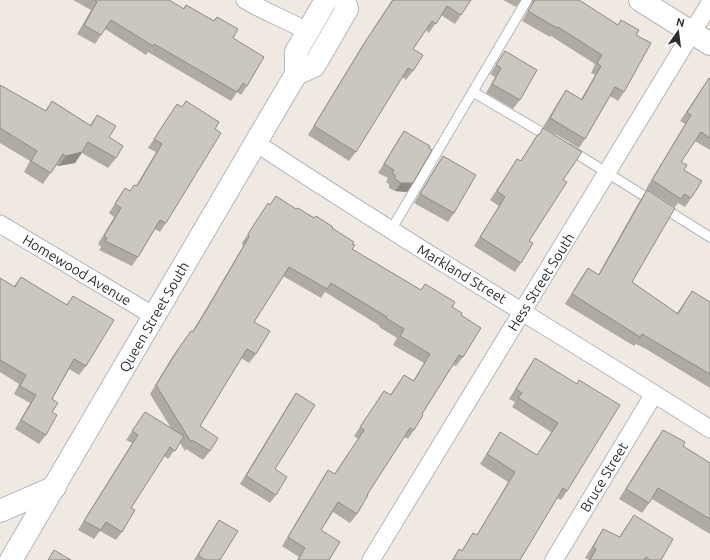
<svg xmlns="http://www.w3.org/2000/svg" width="710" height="560" font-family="Ubuntu,sans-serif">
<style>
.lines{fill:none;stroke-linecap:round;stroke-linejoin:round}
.service-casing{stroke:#b4b7c1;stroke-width:11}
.minor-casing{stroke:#b4b7c1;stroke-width:19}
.tertiary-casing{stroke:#b4b7c1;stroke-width:24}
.secondary-casing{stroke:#b4b7c1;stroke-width:24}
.service{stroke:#fff;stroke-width:9}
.minor{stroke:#fff;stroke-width:17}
.tertiary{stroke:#fff;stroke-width:22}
.secondary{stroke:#fff;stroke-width:22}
.wall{fill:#afaba4}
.shaded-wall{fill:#8e8b86}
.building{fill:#cbc7bf;stroke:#8e8b86}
.labels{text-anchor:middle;stroke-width:3.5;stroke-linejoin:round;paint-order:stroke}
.street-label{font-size:14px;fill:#2e2e2e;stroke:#fff}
</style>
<rect width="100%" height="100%" fill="#efe9e1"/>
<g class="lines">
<defs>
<g id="service">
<polyline points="473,92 551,138"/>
<polyline points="569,149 710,237"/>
<polyline points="391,230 527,0"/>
</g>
<g id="minor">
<path d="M 245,0 C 265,12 288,20 308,32"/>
<path d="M 256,143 C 405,242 559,333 710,429"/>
<polyline points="0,224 154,316"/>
<polyline points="371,560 710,3"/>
<polyline points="554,560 654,394"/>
</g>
<polyline id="tertiary" points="640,0 710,44"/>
<g id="secondary">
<polyline points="296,74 314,66 347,9 344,0"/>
<polyline points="0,511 55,487"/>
<polyline points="11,560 296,74 296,52 326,0"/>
</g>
</defs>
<use href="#service" class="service-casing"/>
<use href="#minor" class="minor-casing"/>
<use href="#tertiary" class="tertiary-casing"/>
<use href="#secondary" class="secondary-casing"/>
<use href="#service" class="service"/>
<use href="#minor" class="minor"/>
<use href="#tertiary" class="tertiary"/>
<use href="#secondary" class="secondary"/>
</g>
<g class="wall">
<polygon points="73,0 169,0 183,9 186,5 214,21 217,17 233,38 247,86 241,95 237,92 231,101 148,52 146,55 105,29 95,44 77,34 91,10"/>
<polygon points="392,0 471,0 455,24 441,15 429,33 426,30 413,49 413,71 406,80 402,77 356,152 349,161 308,135 359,51"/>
<polygon points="503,0 521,0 516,7"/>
<polygon points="532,0 579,0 618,25 621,20 636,35 624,92 618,101 610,96 585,139 579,148 543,127 560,99 566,90 581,99 595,75 591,73 595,64 551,36 550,37 522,21 532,3"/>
<polygon points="505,51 520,100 513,109 486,93 495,77 490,74"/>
<polygon points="709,78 710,79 710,150 695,141 681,162 691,198 685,207 678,203 675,207 646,189 685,124 680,121"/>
<polygon points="0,85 45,111 52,101 90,125 97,115 109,137 116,158 108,168 82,153 75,163 58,166 56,165 43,184 24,172 30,161 0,143"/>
<polygon points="186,101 166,223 160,232 155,229 138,257 132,266 99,250 101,247 98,244 114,217 109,213 119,197 125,188 130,191 134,185 136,186 156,152 148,148 171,113 182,107"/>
<polygon points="543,128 563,180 529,241 521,263 515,272 474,246 499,206 490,200 517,159 521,161 538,134 539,135"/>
<polygon points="404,131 413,183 407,192 395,191 389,188 389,184 386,182 388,178 378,173 398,140"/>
<polygon points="443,156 454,213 448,222 414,203 437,165"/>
<polygon points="647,190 632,282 677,313 692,291 710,302 710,301 710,388 646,349 636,344 634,346 565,304 581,278 588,268 598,275 640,200"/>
<polygon points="270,205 296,209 314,218 332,228 352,244 352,249 421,290 425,284 461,315 463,357 456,366 453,365 422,414 414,430 408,439 404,437 367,495 357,514 350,523 333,512 321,530 329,560 297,560 299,557 282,546 322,479 328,470 334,474 358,439 354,436 384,391 390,395 404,375 413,381 424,363 393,345 397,338 379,327 380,326 325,292 321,298 283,276 254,322 256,354 249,363 241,358 200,426 210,451 203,460 186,449 185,451 180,443 168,459 164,456 131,508 122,532 116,540 100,531 94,539 78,530 132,443 126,440 145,412 171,428 150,394 172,357 191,331 192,332 203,314 243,246 242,243 262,213"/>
<polygon points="21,277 66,305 73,296 86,366 79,375 69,369 52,399 52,412 46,435 39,444 15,429 30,403 14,394 19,384 0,372 0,278 14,286"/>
<polygon points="535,358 577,384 567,491 561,500 557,498 520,560 452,560 459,549 462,551 473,533 477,535 508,482 480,464 494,442 500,432 537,455 551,432 512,407 515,402 509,399 528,368"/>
<polygon points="296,393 275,469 276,495 270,503 240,484 290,402"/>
<polygon points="663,430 683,446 710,463 710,534 652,499 642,513 619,499 656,440"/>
<polygon points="634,515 661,560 589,560 585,558 603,529 619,537"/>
<polygon points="219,520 220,560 194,560 213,529"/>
</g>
<g class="shaded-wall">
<polygon points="82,152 75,163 58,166 66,156"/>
<polygon points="401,183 413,183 407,192 395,191"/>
</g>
<g class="building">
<polygon points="94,0 169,0 184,9 186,5 214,21 217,17 238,29 233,38 264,57 247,86 243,83 237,92 154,44 153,46 111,20 101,35 84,25 97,2"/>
<polygon points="393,0 471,0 461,15 447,6 436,24 432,21 413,49 423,55 413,71 408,68 356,152 314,126 365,42"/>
<polygon points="535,0 579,0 618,25 621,20 639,30 636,35 651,43 624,92 615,87 585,139 550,118 566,90 582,100 601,66 597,63 602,55 558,27 557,28 528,11"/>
<polygon points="505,51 537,70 520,100 492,84 501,68 496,65"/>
<polygon points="709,78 710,79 710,138 701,132 681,162 687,165 684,170 702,181 691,198 684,194 681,199 652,180 691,115 687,112"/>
<polygon points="0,85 46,111 52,101 91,126 97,115 116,126 109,137 123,146 116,158 88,142 82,152 66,156 63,154 51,173 31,161 37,151 0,128"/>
<polygon points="186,101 219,122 215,129 221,133 166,223 160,220 138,257 105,241 107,238 104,236 121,208 115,204 125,188 130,191 134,185 137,186 162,144 154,139 177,104 182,107"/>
<polygon points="543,128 582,152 563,180 567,182 529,241 533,243 521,263 480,237 505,197 497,191 517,159 521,161 538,134 539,135"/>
<polygon points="404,131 430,146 429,148 432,150 413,183 401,183 395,179 395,175 392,173 394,170 384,164"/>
<polygon points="443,156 476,175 454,213 420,194"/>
<polygon points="647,190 675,208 632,282 678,314 692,291 710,302 710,374 652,340 642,334 640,337 572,294 588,268 599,275"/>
<polygon points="276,196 296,209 298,208 314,218 316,216 333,227 332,228 354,242 352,244 355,245 352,249 421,290 425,284 455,302 452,307 462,313 461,315 481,328 463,357 459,355 422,414 423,415 414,430 410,428 367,495 368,495 357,514 338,502 321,530 340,542 329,560 298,560 305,548 288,537 328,470 335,474 364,430 360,427 384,391 391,395 404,375 414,381 430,354 400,336 404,329 386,318 387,317 331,283 327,289 289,267 254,322 270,331 256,354 247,349 200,426 218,438 210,451 192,440 191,442 156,385 179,348 191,331 193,332 210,304 249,237 248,234 268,203 270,205"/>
<polygon points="21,277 67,305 73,296 114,320 86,366 74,359 52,399 58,403 52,412 57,415 46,435 21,420 36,395 20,386 26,375 0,360 0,278 15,287"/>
<polygon points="535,358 577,384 579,380 620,405 567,491 563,488 520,560 453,560 459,549 462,551 473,533 477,535 515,472 487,454 500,432 537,455 558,423 518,398 522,393 516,389"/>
<polygon points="296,393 315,405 275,469 287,477 276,495 246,476"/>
<polygon points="145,412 184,436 175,451 170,447 131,508 135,510 122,532 106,522 101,530 84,521 138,435 132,431"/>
<polygon points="663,430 685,442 683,446 710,463 710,519 658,488 649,503 626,489"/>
<polygon points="634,515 673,539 661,560 650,560 646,557 644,560 590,560 596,549 593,547 603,529 620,537"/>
<polygon points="219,520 238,531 220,560 205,560 198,555"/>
<polygon points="54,550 71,560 48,560"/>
</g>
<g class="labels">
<g class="street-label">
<text transform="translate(77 270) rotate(31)" y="5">Homewood Avenue</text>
<text transform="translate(462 274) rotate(31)" y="5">Markland Street</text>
<text transform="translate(541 282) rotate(-58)" y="5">Hess Street South</text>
<text transform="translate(154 317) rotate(-60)" y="5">Queen Street South</text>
<text transform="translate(604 477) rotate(-59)" y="5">Bruce Street</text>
</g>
</g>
<g transform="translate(678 32) rotate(14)" stroke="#ffffff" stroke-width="3" paint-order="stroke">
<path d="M0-3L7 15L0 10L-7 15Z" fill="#2e2e2e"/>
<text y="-6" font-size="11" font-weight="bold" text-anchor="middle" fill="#2e2e2e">N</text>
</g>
</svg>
